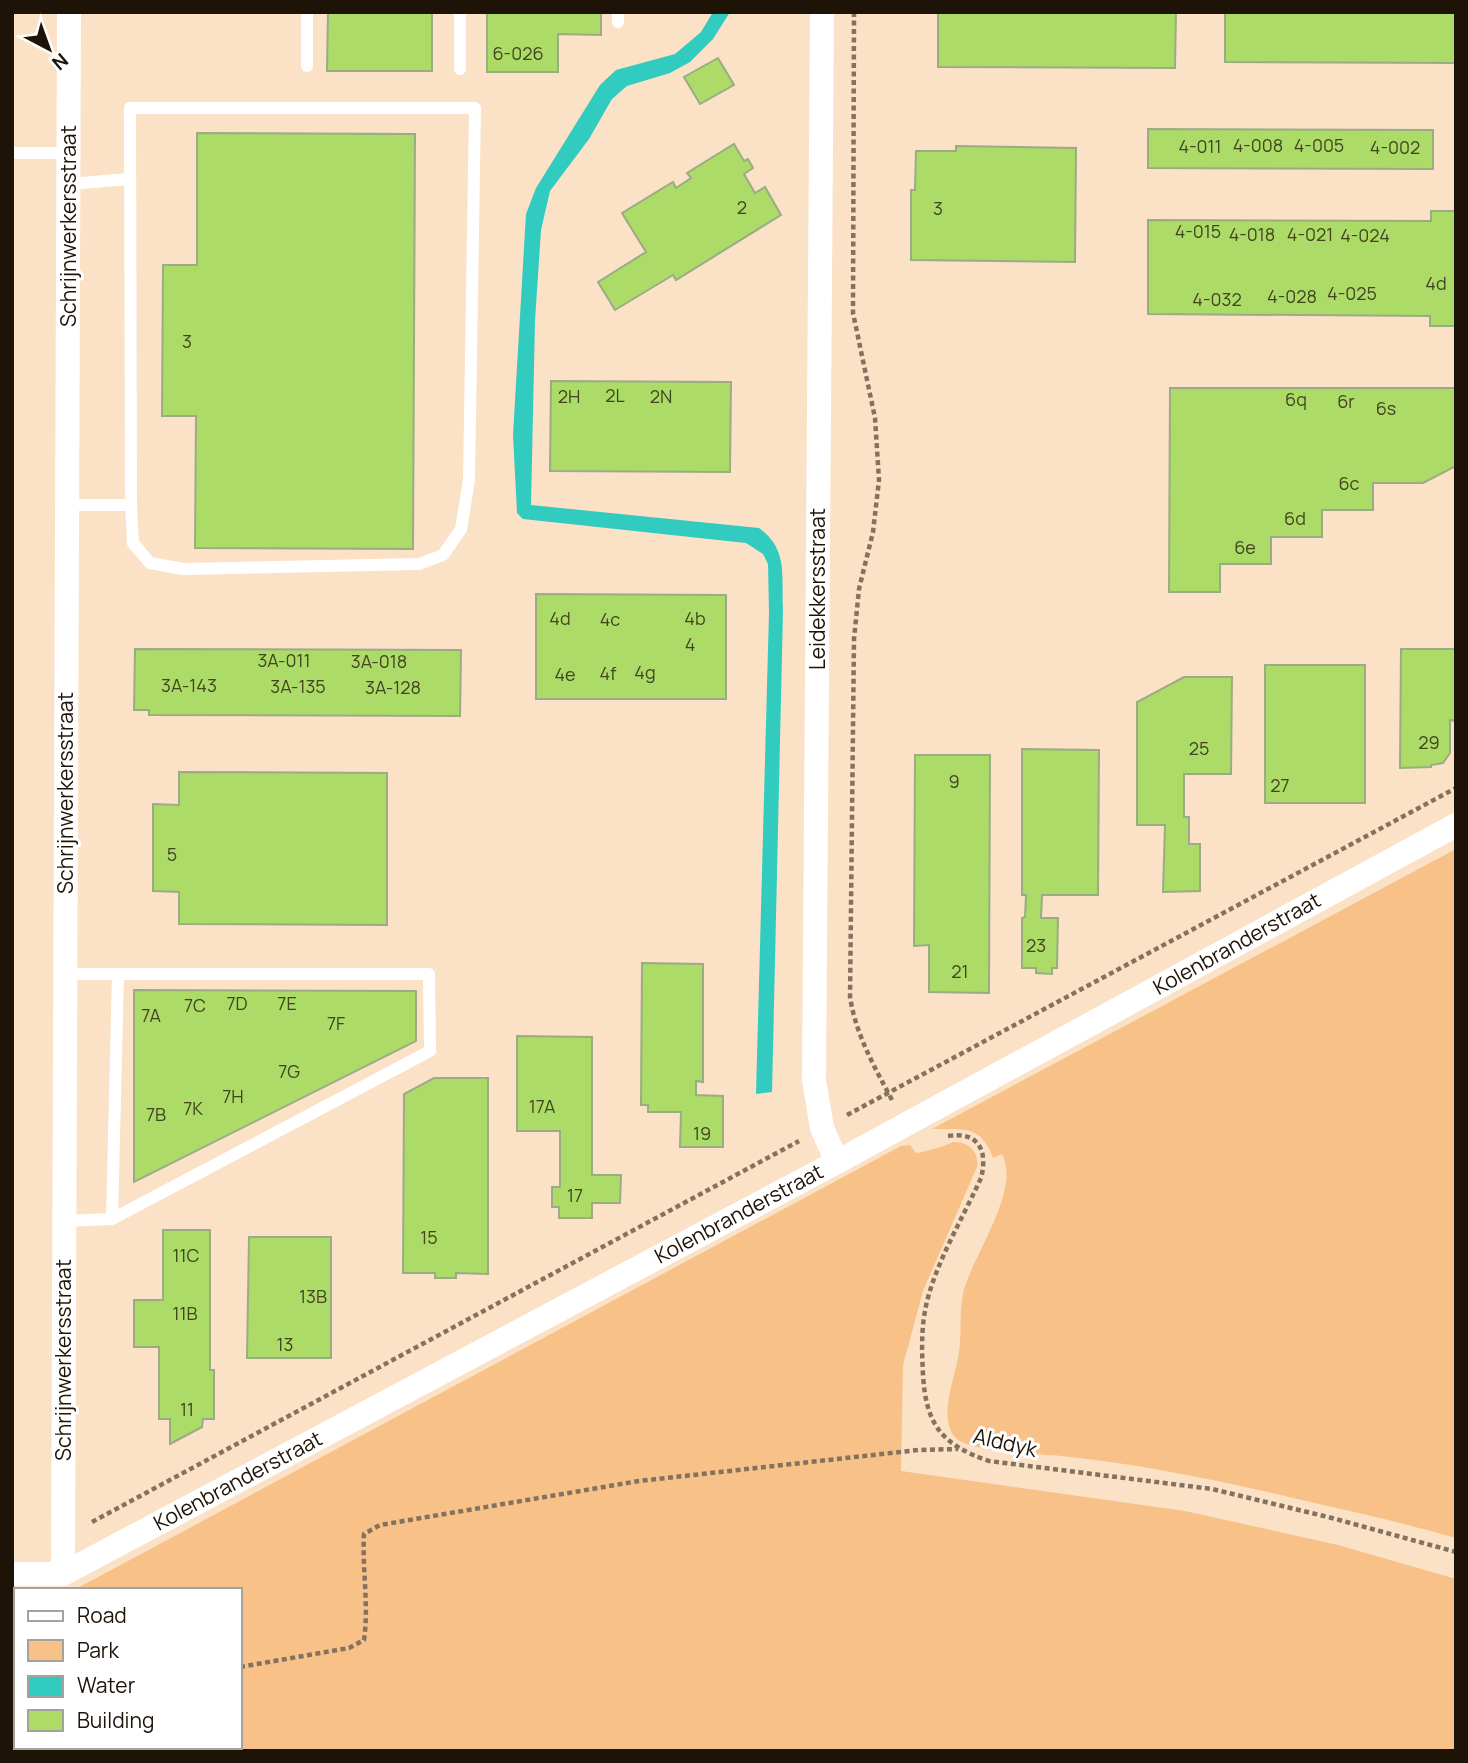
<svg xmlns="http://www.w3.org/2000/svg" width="1468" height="1763" font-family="Manrope,sans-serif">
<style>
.green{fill:#f7c188}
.water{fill:#32cbc0}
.building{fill:#acdb67;stroke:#9aac85;stroke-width:2}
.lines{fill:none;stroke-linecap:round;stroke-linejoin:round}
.path{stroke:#84725f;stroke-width:4.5;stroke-dasharray:5 3.5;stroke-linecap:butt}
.lane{stroke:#fff;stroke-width:12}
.street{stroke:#fff;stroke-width:24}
.labels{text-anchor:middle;stroke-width:6;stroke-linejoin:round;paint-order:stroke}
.number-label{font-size:18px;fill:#42451f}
.street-label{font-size:21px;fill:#1e1307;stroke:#fff}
</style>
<rect width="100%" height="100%" fill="#fbe1c6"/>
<g class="green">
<path d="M 1456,849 L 1456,1538 C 1406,1524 1356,1512 1306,1501 C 1226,1482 1143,1464 1061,1456 C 1038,1454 974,1452 957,1439 C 947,1430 947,1416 948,1404 C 950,1387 956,1370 959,1352 C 962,1333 959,1313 963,1294 C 970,1259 1022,1191 1002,1154 L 993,1158 C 981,1123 960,1130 932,1129 Z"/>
<path d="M 953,1142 C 969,1142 979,1151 977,1167 L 923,1291 L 903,1365 L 901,1471 L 1185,1511 L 1338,1545 L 1456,1579 L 1456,1751 L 12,1751 L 12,1594 L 16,1594 L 16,1747 L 240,1747 L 240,1590 L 74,1590 L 901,1146 L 910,1145 L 916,1153 C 922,1153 948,1145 953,1142 Z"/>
</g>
<path class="water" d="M 713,12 L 730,12 L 713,39 L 690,62 L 670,73 L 627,86 L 612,99 L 589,139 L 550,191 L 541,230 L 535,321 L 531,505 L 759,528 C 789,550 781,576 783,610 L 772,1092 L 756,1094 L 769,612 L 768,564 L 763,554 L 746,543 L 523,519 L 517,513 L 513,435 L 526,214 L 536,188 L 600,85 L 616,70 L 675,54 L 701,32 Z"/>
<g class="building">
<polygon points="328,12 432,12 432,71 327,71"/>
<polygon points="487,12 601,12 601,35 558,34 558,72 487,72"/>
<polygon points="938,12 1176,12 1175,68 938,67"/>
<polygon points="1225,12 1456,12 1456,63 1225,62"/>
<polygon points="718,58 734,85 700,104 684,77"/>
<polygon points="1148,129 1433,130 1433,169 1148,168"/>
<polygon points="197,133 415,134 413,549 195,548 196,416 162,416 163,265 197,265"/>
<polygon points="734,144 744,161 748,159 753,168 744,174 755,193 765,187 781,215 676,280 673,275 615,310 598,282 646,252 622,213 673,182 676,188 691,178 687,173"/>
<polygon points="956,146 1076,148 1075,262 911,260 911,190 915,190 916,151 956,151"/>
<polygon points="1431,211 1456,211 1456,326 1430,326 1430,316 1148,314 1148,220 1431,221"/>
<polygon points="551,381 731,382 730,472 550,471"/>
<polygon points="1170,388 1456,388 1456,466 1423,483 1373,483 1373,510 1322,510 1322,537 1271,537 1271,564 1220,564 1220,592 1169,592"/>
<polygon points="536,594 726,595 726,699 536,699"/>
<polygon points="135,649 461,650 460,716 149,715 149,710 134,710"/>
<polygon points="1401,649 1456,649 1456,721 1450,720 1450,753 1443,763 1431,765 1431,767 1400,768"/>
<rect x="1265" y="665" width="100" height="138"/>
<polygon points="1184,677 1232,677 1231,774 1184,774 1184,817 1189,817 1189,844 1200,844 1200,891 1163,892 1165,825 1137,825 1137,702"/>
<polygon points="1022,749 1099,750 1098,895 1042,895 1041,918 1058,918 1057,968 1052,968 1052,974 1036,973 1036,968 1022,968 1022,918 1025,917 1026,895 1022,895"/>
<polygon points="915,755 990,755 989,993 929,992 929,945 914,946"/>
<polygon points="179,772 387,773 387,925 179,924 179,892 153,891 153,804 179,805"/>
<polygon points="642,963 703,964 703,1082 696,1081 696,1095 723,1096 723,1147 680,1147 681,1112 648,1112 648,1105 641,1105"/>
<polygon points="134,990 416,991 416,1041 134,1182"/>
<polygon points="517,1036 592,1037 592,1175 621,1175 620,1203 592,1203 592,1218 559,1218 559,1207 552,1207 552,1187 560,1187 560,1131 517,1131"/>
<polygon points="434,1078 488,1078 488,1274 456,1273 456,1278 435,1278 435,1273 403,1273 404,1094"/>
<polygon points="163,1230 210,1230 210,1370 214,1370 214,1419 203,1419 202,1427 170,1444 170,1419 159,1419 159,1347 134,1347 134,1300 163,1300"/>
<polygon points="249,1237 331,1237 331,1358 247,1358"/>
</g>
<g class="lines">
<g class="path">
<path d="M 854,12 L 853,313 L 875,418 L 879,480 L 873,532 L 859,589 L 854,639 L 850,997 C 856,1035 874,1066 892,1100"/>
<polyline points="847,1115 1456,788"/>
<path d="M 948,1136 C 979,1131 988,1151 981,1178 C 962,1220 933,1267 925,1311 C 921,1332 922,1354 923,1375 C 926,1425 942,1445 989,1461 L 1212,1489 L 1332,1518 L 1456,1552"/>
<polyline points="92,1522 799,1141"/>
<path d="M 240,1667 L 349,1648 L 364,1640 C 369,1605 362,1569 364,1534 L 380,1525 L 639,1481 L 918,1450 L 958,1449"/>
<polyline points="48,1751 52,1747"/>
</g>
<g class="lane">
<polyline points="618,22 618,12"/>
<polyline points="307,66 307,12"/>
<polyline points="460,69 460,12"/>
<polygon points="130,108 475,108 469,480 461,529 443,555 419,564 183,569 150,563 133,543 131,505"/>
<polyline points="12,153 69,153"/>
<polyline points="69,184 129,179"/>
<polyline points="68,505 131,505"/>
<polyline points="112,1219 118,974"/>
<polyline points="64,1221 112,1219 430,1051 429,974 65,974"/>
</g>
<g class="street">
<polyline points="822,12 814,1080 822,1128 837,1162"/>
<polyline points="12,1574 63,1574 837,1162 1456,825"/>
<polyline points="63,1574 69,12"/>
</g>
</g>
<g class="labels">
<g class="number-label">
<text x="518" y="60">6-026</text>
<text x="1258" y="152">4-008</text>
<text x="1319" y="152">4-005</text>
<text x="1200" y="153">4-011</text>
<text x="1395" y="154">4-002</text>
<text x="742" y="214">2</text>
<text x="938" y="215">3</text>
<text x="1198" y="238">4-015</text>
<text x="1252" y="241">4-018</text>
<text x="1310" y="241">4-021</text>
<text x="1365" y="242">4-024</text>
<text x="1436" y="290">4d</text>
<text x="1352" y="300">4-025</text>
<text x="1292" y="303">4-028</text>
<text x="1217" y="306">4-032</text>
<text x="187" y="348">3</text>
<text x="615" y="402">2L</text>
<text x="569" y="403">2H</text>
<text x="661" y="403">2N</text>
<text x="1296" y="406">6q</text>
<text x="1346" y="408">6r</text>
<text x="1386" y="415">6s</text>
<text x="1349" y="490">6c</text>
<text x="1295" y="525">6d</text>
<text x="1245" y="554">6e</text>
<text x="560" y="625">4d</text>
<text x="695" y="625">4b</text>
<text x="610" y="626">4c</text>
<text x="690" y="651">4</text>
<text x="284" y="667">3A-011</text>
<text x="379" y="668">3A-018</text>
<text x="645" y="679">4g</text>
<text x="608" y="680">4f</text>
<text x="565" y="681">4e</text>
<text x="189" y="692">3A-143</text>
<text x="298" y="693">3A-135</text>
<text x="393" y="694">3A-128</text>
<text x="1429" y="749">29</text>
<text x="1199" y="755">25</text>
<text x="954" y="788">9</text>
<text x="1280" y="792">27</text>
<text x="172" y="861">5</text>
<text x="1036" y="952">23</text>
<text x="960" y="978">21</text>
<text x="237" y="1010">7D</text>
<text x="287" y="1010">7E</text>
<text x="195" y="1012">7C</text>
<text x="151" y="1022">7A</text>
<text x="336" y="1030">7F</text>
<text x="289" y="1078">7G</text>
<text x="233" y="1103">7H</text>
<text x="542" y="1113">17A</text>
<text x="193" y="1115">7K</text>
<text x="156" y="1121">7B</text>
<text x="702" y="1140">19</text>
<text x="575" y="1202">17</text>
<text x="429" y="1244">15</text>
<text x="186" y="1262">11C</text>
<text x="313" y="1303">13B</text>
<text x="185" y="1320">11B</text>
<text x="285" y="1351">13</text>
<text x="187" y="1416">11</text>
</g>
<g class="street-label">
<text transform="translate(69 226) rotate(-90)" y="7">Schrijnwerkersstraat</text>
<text transform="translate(818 589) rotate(-90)" y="7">Leidekkersstraat</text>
<text transform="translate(66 793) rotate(-90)" y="7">Schrijnwerkersstraat</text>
<text transform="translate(1237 944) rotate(-29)" y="7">Kolenbranderstraat</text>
<text transform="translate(739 1214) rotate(-28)" y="7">Kolenbranderstraat</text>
<text transform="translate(64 1360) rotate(-90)" y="7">Schrijnwerkersstraat</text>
<text transform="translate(1005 1443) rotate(13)" y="7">Alddyk</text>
<text transform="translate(238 1481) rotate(-28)" y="7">Kolenbranderstraat</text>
</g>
</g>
<rect width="1468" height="1763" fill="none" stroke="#1e1307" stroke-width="28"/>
<rect x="14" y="1588" width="228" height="161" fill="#ffffff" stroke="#a5a19c" stroke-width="2"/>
<rect x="28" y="1611" width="35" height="10" fill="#ffffff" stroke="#a5a19c" stroke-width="2"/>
<text x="77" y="1623" font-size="21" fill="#1e1307">Road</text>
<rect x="28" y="1640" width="35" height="21" fill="#f7c188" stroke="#a5a19c" stroke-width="2"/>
<text x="77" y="1658" font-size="21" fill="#1e1307">Park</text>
<rect x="28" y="1676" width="35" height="21" fill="#32cbc0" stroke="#a5a19c" stroke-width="2"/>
<text x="77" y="1693" font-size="21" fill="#1e1307">Water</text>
<rect x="28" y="1710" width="35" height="21" fill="#acdb67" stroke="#a5a19c" stroke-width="2"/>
<text x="77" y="1728" font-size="21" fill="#1e1307">Building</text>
<g transform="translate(49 49) rotate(139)" stroke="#ffffff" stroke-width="5" paint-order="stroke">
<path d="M0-5L12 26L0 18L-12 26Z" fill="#1e1307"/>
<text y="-10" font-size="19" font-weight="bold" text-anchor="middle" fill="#1e1307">N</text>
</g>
</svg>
